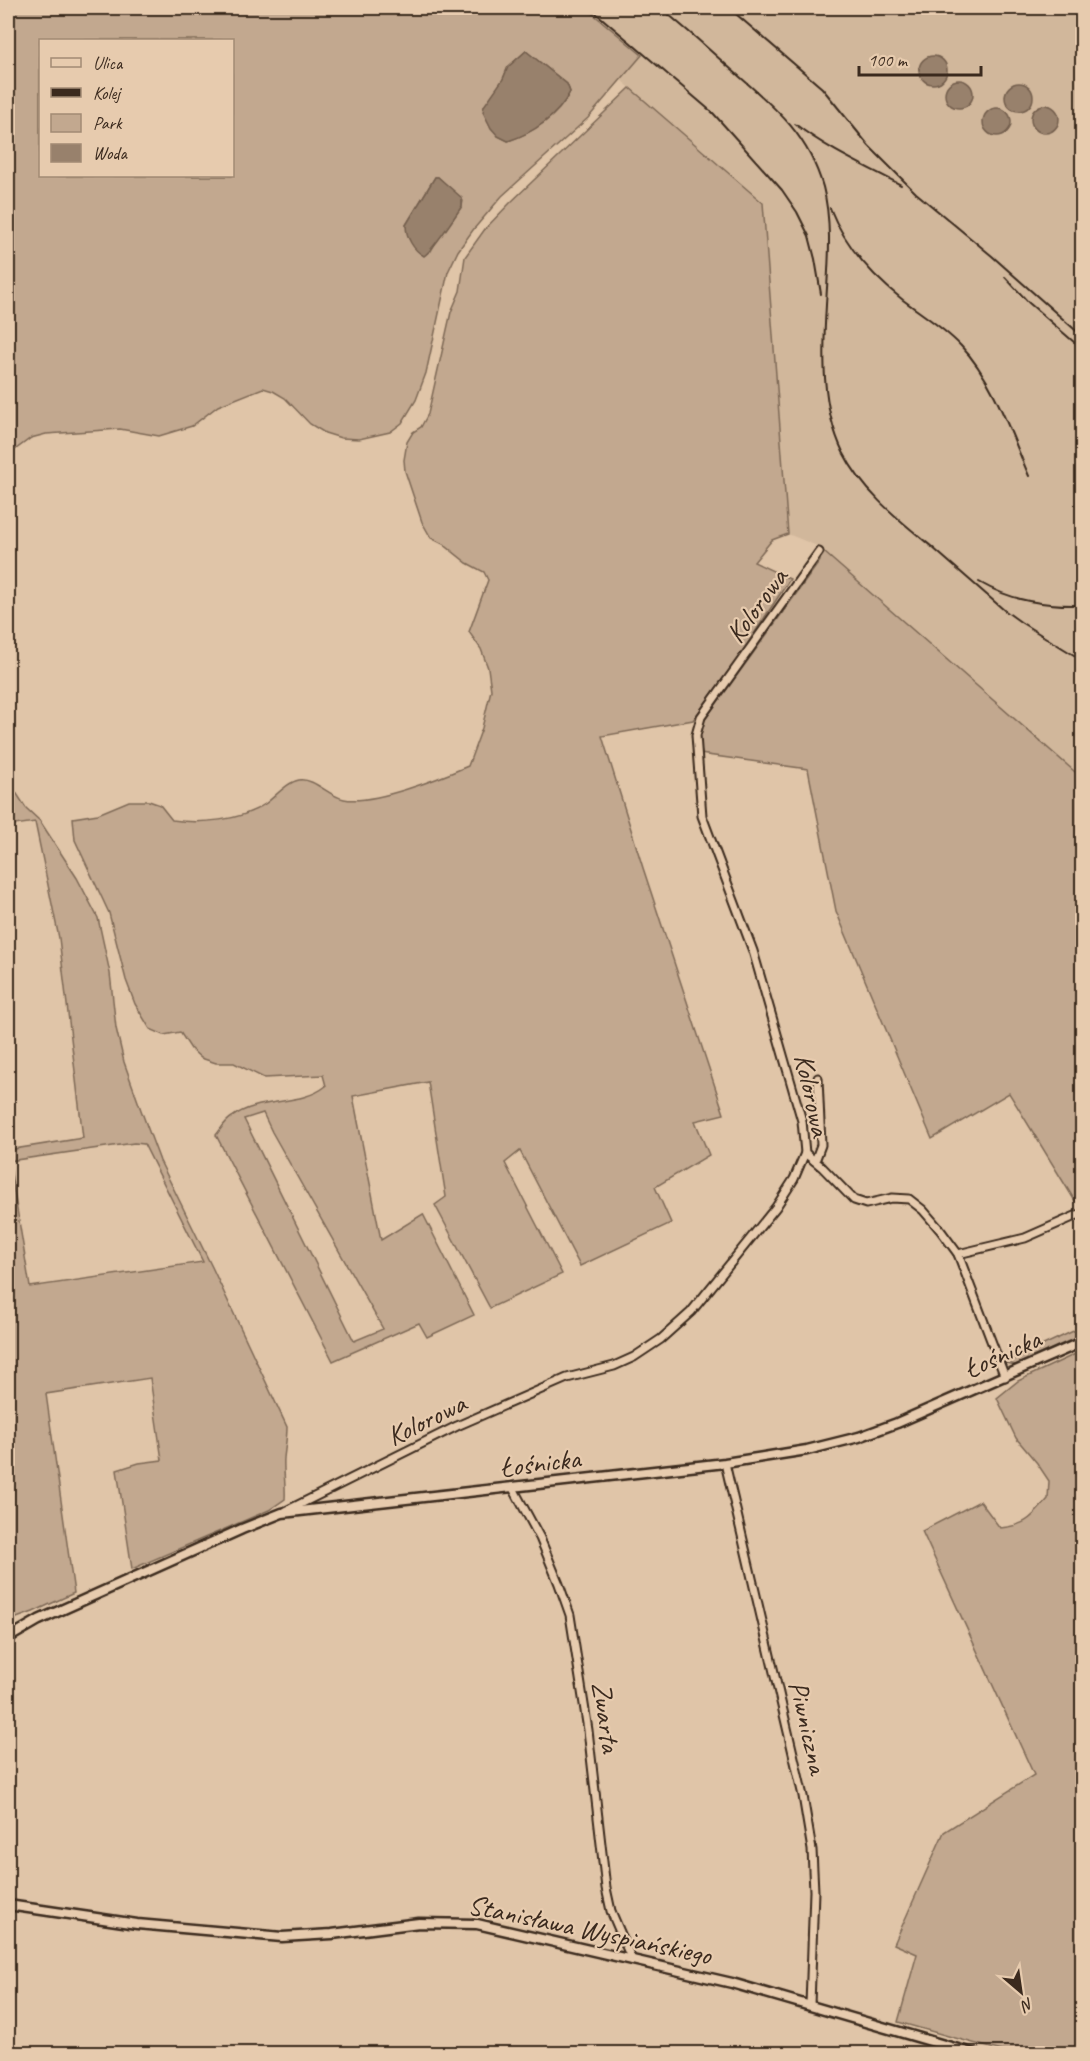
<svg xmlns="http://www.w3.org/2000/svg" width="1090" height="2061" font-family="Caveat,sans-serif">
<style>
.built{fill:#d1b79b}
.green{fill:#c2a88f;stroke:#7e6956;stroke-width:1.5;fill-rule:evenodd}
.water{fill:#98816c;stroke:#735e4d;stroke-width:1.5}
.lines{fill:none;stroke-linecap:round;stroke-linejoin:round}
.minor-casing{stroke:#3b2a1e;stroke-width:11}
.tertiary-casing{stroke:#3b2a1e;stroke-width:13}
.minor{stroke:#e7cbae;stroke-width:7}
.tertiary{stroke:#e7cbae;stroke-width:8}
.rail{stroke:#3b2a1e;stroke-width:2}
.labels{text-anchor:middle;stroke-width:4.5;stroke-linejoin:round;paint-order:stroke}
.street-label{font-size:28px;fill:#3b2a1e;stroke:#e7cbae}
</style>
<rect width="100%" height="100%" fill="#e0c5a8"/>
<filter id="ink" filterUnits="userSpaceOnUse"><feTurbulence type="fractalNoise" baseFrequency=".0167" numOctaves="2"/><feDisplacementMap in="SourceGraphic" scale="12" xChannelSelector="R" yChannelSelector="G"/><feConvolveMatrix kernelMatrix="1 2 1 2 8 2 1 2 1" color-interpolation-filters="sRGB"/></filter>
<g filter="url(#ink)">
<polygon class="built" points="538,8 1082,8 1082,779 817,546 788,534 763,203"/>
<g class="green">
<path d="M 8,8 L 586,8 L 642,55 L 588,118 L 502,196 L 473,230 L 458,251 L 448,272 L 426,373 L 416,400 L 402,423 L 390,432 L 359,439 L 341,438 L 325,433 L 310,424 L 285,398 L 273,391 L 263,388 L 218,406 L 192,426 L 159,436 L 120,429 L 46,434 L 31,438 L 8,455 ZM 40,40 L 232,40 L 232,176 L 40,176 ZM 526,51 L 567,84 L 570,92 C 559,116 533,133 508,141 L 498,136 L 503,79 L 508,67 ZM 435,177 L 438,177 L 463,201 L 462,206 L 436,242 L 431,251 L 406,225 Z"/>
<path d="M 630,88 L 763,203 L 788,534 L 772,540 L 754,562 L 790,579 L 736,661 L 693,720 L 602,736 L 643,868 L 724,1114 L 695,1121 L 709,1155 L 655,1187 L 671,1223 L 580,1266 L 520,1151 L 505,1163 L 562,1274 L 490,1308 L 435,1205 L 446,1197 L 428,1082 L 353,1096 L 381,1240 L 423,1214 L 474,1315 L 427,1337 L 419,1323 L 333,1361 L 216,1135 C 221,1129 225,1121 232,1117 C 261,1096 300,1107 326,1086 L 323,1075 L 264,1078 L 234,1063 L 216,1063 L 201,1058 L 191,1049 L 180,1032 L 164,1035 L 150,1029 L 135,1004 L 126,980 L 109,913 L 75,840 L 73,818 L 98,814 L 129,801 L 149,801 L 160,805 L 172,820 C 200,824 241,821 265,804 C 275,797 287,782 299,780 C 315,778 328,796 344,799 C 373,805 440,778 468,766 L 482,728 L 491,690 L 488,668 L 481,649 L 469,632 L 488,580 L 484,572 L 467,563 L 443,544 L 431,538 L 422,522 L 405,471 L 404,460 L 407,442 L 413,432 L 421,427 L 428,414 L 451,312 L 460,291 L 465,257 L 485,229 L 510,203 ZM 263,1113 L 272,1132 L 383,1329 L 354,1341 L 244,1119 Z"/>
<polygon points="817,546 1082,778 1082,1198 1075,1201 1009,1093 932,1139 836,911 808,769 700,754 700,734 704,721 820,561 821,552"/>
<path d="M 8,771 L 10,781 L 17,794 L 26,808 L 40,821 L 77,878 L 98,918 L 110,973 L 116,1028 L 124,1062 L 141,1110 L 160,1161 L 212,1267 L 287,1427 C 287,1438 285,1448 284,1458 C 283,1471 286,1485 285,1499 L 269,1510 L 132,1569 L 117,1470 L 139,1463 L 162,1460 L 150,1378 L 46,1394 L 74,1593 L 33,1612 L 14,1619 L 8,1582 L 8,1150 L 83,1138 L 59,938 L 35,822 L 8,826 ZM 134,1143 L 144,1144 L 203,1262 L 30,1287 L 9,1161 Z"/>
<polygon points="1082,1327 1082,1335 1016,1365 1005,1363"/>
<path d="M 1082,1351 L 1082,2053 L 1009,2053 L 898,2022 L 917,1954 L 894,1944 L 944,1832 L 1034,1775 L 922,1531 L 980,1501 L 1000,1528 C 1027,1525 1030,1519 1048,1499 L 1049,1481 L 1037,1463 L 1016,1438 L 997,1398 L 1018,1381 Z"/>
</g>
<g class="water">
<path d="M 526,51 L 567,84 L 570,92 C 558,116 533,133 508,141 L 498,136 L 491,128 L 483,112 L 484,106 L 503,79 L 508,67 Z"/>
<circle cx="933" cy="70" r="14"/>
<circle cx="959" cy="94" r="14"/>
<circle cx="1019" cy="97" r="14"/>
<circle cx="1045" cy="119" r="14"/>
<circle cx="997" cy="122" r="14"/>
<path d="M 435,177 L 438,177 L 462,198 L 462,206 C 456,215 431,252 424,256 C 413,250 406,237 406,225 Z"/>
</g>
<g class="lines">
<defs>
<g id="minor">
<polyline points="805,1153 822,1167 854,1200 866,1204 892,1198 909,1199 923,1210 941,1231 958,1254 1005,1377"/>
<polyline points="815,1161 821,1145 818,1078"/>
<polyline points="958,1254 1025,1238 1082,1213"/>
<polyline points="725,1463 803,1796 812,1850 814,1891 810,2005"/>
<polyline points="513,1488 540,1538 559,1584 570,1615 588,1730 606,1888 611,1911 632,1960"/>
<polyline points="286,1511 457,1426 567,1378 614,1366 634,1357 661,1339 691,1312 776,1207 794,1179 805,1153 802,1121 753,951 702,816 696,735 701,717 819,552"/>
</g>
<g id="tertiary">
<polyline points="8,1638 39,1620 242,1529 282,1513 725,1463 807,1450 859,1437 897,1423 1082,1342"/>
<polyline points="8,1905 137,1924 282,1937 332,1934 419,1923 477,1924 732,1983 975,2054"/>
</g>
</defs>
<use href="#minor" class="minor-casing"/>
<use href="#tertiary" class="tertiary-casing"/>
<use href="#minor" class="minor"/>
<use href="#tertiary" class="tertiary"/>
<g class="rail">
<polyline points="590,8 713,113 782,190 797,212 809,236 815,259 821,294"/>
<path d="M 661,8 C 685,28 709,49 732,70 C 773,106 807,132 823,187 C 833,225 828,266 826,305 C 823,354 821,406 843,452 C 863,492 898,519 932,547 C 956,568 980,589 1004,610 L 1022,623 L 1082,660"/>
<polyline points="729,8 822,88 869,146 916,193 992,256 1082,336"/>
<path d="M 795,124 C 827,149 865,166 901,185"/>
<path d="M 830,208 C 845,246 871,275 903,300 C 923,315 944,328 961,346 C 993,379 1011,434 1029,476"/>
<polyline points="1005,277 1029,303 1082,349"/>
<path d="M 979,582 C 1012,601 1045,606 1082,605"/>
</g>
</g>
</g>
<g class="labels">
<g class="street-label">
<text transform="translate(756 605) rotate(-54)" y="10">Kolorowa</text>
<text transform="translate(813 1095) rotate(78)" y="10">Kolorowa</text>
<text transform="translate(1002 1353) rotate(-24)" y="10">Łośnicka</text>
<text transform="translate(426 1419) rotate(-26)" y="10">Kolorowa</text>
<text transform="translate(540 1462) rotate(-7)" y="10">Łośnicka</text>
<text transform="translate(607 1717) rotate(82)" y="10">Zwarta</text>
<text transform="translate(809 1727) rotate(77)" y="10">Piwniczna</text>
<text transform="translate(590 1929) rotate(12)" y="10">Stanisława Wyspiańskiego</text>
</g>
</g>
<rect width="1090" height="2061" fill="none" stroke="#e7cbae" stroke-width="30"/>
<rect x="15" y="15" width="1060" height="2031" fill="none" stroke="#3b2a1e" stroke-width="2" filter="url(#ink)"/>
<rect x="39" y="39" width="195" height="138" fill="#e7cbae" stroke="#a28b74" stroke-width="1.5"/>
<rect x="51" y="58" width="30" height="9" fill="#e7cbae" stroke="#a28b74" stroke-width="1.5"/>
<text x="93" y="69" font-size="18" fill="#3b2a1e">Ulica</text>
<rect x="51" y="88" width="30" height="9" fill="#3b2a1e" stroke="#a28b74" stroke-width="1.5"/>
<text x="93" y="99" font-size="18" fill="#3b2a1e">Kolej</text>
<rect x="51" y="114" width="30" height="18" fill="#c2a88f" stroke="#a28b74" stroke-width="1.5"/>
<text x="93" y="129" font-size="18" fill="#3b2a1e">Park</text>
<rect x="51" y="144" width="30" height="18" fill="#98816c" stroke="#a28b74" stroke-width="1.5"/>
<text x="93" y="159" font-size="18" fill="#3b2a1e">Woda</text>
<g transform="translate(1021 1992) rotate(151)" stroke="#e7cbae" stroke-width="4.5" paint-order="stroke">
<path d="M0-4.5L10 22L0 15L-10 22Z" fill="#3b2a1e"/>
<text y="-9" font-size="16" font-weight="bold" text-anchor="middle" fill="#3b2a1e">N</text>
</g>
<path d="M859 66v9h122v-9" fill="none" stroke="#3b2a1e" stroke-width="3"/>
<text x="868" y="66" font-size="18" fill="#3b2a1e" stroke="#e7cbae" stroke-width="4.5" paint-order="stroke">100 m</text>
</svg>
